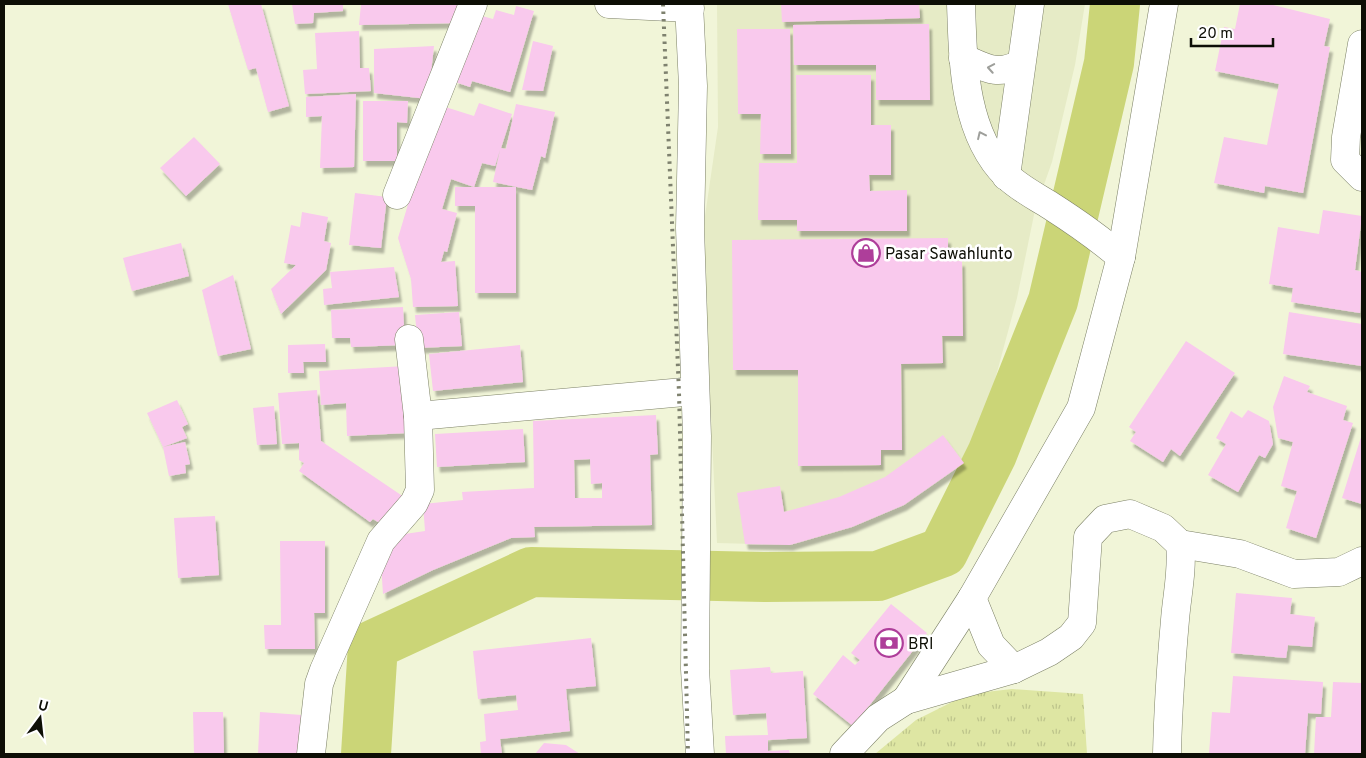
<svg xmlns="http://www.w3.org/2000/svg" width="1366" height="758" font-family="Overpass,sans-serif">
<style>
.built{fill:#e6ebc6}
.grass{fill:url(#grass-tufts)}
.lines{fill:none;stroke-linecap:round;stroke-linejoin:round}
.river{stroke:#cbd577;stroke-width:50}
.building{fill:#f9c9ed;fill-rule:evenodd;filter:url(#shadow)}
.minor-casing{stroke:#7c8066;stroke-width:29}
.secondary-casing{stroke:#7c8066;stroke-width:29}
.minor{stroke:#fff;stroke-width:28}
.secondary{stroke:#fff;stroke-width:28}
.rail{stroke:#7e816e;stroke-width:4;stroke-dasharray:2.5 5;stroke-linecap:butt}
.oneway{stroke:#9e9f9b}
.labels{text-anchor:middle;stroke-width:5;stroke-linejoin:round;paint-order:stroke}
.poi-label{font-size:16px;fill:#0d0e05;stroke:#fff;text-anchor:start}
</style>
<defs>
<pattern id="grass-tufts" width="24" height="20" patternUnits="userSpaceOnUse" patternTransform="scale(1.25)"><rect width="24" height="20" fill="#dee6a3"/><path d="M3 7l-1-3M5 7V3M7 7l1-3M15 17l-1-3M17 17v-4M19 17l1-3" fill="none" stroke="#bdc48b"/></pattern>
<filter id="shadow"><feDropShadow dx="3" dy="5.5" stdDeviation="1" flood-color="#0004"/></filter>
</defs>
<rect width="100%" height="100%" fill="#f1f5d8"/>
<polygon class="built" points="717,4 1085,4 1075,65 1052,162 1035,210 1017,298 978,443 964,463 904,505 852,527 790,545 717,543 705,290 705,216 718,127"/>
<polygon class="grass" points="1012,689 1083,694 1087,754 875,754 916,720 968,694"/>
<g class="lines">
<polyline class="river" points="366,754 373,645 531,572 766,577 878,576 943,552 992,454 1053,301 1109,63 1115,4"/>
</g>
<g class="building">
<polygon points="228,4 261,4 289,106 268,112 256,68 248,70"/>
<polygon points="292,4 343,4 343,11 314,13 313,23 295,24"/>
<polygon points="361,4 367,5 464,4 462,23 359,25"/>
<polygon points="781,4 919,4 920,18 782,22"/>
<polygon points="1240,4 1269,4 1330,19 1324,46 1330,47 1303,193 1265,186 1264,193 1214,183 1224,137 1267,145 1279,84 1215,71 1224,27 1235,29"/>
<polygon points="516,6 534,11 510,92 472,81 470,87 455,82 475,14 493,19 496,10 514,15"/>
<polygon points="929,24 930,100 876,100 876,65 794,65 793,25"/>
<polygon points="737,29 790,29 791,154 760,154 761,114 738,114"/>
<polygon points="359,31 360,68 369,68 371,91 305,94 303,70 317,69 315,33"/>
<polygon points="533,41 553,46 543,91 522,90"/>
<polygon points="434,46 428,99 374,93 374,49"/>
<polygon points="796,75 871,75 871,125 891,125 891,175 869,175 870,191 907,190 907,231 797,231 797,220 758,220 759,163 797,163"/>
<polygon points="356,94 354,167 320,168 322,116 306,117 306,97"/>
<polygon points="363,101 408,101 407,123 397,122 397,161 363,161"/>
<polygon points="479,103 512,114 501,148 506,149 516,104 555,112 545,158 541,156 532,190 493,182 500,150 495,166 482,163 474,187 451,179 442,209 457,213 447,252 444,251 441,262 455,261 458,306 413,307 411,279 398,238 409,201 404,199 439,105 474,116"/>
<polygon points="194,137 220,164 186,196 160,168"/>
<polygon points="455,187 516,187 516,293 475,293 475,206 455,206"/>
<polygon points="355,193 387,197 381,248 349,245"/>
<polygon points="1323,210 1362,216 1355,270 1362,272 1360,313 1291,302 1293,288 1269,284 1278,227 1319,234"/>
<polygon points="302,212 328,217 324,241 331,243 326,270 281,314 271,289 296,265 284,263 291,225 300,227"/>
<polygon points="948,238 948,261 962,261 963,336 942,336 943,363 901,364 902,450 881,450 881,465 798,466 798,370 733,370 732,240"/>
<polygon points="181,243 189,276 132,291 123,258"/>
<polygon points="394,267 399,297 324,305 323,289 332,288 330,272"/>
<polygon points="233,275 251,349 218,356 202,290"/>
<polygon points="403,307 405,345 351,347 350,338 332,338 331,310"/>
<polygon points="459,312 462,346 418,348 415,315"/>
<polygon points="1289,312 1362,324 1362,366 1283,354"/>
<polygon points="1186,341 1235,373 1180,456 1171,449 1163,462 1130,441 1136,432 1129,427"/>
<polygon points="325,344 326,362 303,362 304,373 288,373 288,345"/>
<polygon points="520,345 523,382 433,391 429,354"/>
<polygon points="405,366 408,433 347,436 346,403 321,405 319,371"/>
<polygon points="1284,376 1310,386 1307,392 1347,406 1343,420 1353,423 1316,538 1286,528 1297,491 1281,486 1293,442 1278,438 1273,407"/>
<polygon points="317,390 321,441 404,497 383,525 373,519 370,522 299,471 304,463 299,460 299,443 282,444 278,393"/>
<polygon points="177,400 188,424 182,427 187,438 163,447 147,413"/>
<polygon points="274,406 277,444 257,445 253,408"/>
<polygon points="1248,410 1269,421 1273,444 1265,458 1259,455 1238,492 1208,475 1226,444 1216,438 1231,411 1242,418"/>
<path d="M 656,415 L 658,454 L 650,455 L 652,525 L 534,527 L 535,537 L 511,538 L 433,570 L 383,594 L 381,564 L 398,535 L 425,531 L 423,504 L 463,500 L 462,492 L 534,488 L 533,421 ZM 590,459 L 591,484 L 602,483 L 602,498 L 575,498 L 574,460 Z"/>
<polygon points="523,429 525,462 437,467 435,434"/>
<polygon points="1362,434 1362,504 1342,498"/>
<polygon points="943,435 964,463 904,505 852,527 790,545 745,544 737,493 780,486 784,512 839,497 885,477"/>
<polygon points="185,442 190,464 185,465 186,473 169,476 163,447"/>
<polygon points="215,516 219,575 178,578 174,518"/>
<polygon points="280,541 325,541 325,613 314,613 315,649 265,649 264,625 281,625"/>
<polygon points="1236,593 1292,598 1290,614 1315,617 1312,647 1288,645 1286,658 1231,653"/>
<polygon points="891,604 927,633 853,726 813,694 843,655 855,665 860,660 851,653"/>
<polygon points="591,638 596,686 566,689 570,731 500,739 502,754 481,754 480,742 486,741 484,714 518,710 516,695 478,699 473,651"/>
<polygon points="770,667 771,673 803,671 807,738 768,740 768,751 789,750 790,754 726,754 725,736 768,735 766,713 733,715 730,670"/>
<polygon points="1233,676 1323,682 1321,714 1308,713 1305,754 1209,754 1212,712 1230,713"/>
<polygon points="1333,682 1362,683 1362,754 1314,754 1316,717 1331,717"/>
<polygon points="193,712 223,712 224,754 194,754"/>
<polygon points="260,712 302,715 300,754 258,754"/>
<polygon points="544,743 566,745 580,754 535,754"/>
</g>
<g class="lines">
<defs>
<g id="minor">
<polyline points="609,4 690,8"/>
<polyline points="1362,44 1346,137 1345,160 1362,177"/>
<path d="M 963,58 C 986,68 997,76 1020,64"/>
<polyline points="1006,176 1030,4"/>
<polyline points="397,195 473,4"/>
<polyline points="1121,257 1164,4"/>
<polyline points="418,416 695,391"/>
<polyline points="1180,544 1240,554 1294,574 1339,572 1362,561"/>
<polyline points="972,598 991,645 1014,669"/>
<path d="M 906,700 L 972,598 L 1081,408 L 1121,257 C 1099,238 1076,222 1051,206 C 1037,197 1019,188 1007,176 C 963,133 963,60 961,4"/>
<polyline points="311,754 319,684 324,670 381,541 414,503 420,490 418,416 409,339"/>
</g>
<g id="secondary">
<polyline points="689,4 693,86 690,228 697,436 695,669 700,754"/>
<path d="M 844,754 L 878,718 L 906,700 L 1014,669 L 1049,652 L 1071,637 L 1082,623 L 1088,537 L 1105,519 L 1130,514 L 1163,528 L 1180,544 C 1183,570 1177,594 1175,620 C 1171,665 1168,709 1167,754"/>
</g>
</defs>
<use href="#minor" class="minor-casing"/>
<use href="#secondary" class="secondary-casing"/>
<use href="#minor" class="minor"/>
<use href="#secondary" class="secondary"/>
<polyline class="rail" points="663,4 679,393 688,754"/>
</g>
<defs><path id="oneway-chevron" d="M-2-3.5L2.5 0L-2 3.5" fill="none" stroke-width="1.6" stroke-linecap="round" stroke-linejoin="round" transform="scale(1.25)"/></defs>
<g class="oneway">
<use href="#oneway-chevron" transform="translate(991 68) rotate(-170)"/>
<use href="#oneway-chevron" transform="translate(981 135) rotate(-115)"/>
</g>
<defs>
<symbol id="shop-ring" viewBox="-11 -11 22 22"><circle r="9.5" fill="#fff" stroke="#ae3e9a" stroke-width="1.5"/><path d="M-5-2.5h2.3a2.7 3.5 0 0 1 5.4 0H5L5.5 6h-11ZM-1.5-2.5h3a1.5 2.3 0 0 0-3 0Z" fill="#ae3e9a"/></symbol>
<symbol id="bank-ring" viewBox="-11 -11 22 22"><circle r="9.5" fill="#fff" stroke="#ae3e9a" stroke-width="1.5"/><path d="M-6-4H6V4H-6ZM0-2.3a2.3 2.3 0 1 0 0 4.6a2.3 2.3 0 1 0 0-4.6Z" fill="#ae3e9a"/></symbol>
</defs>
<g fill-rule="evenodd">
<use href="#shop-ring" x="850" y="237" width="32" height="32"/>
<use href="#bank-ring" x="873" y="627" width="32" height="32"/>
</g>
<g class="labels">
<g class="poi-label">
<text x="885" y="259">Pasar Sawahlunto</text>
<text x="908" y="649">BRI</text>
</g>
</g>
<rect width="1366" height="758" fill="none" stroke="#0d0e05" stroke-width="10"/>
<g transform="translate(40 718) rotate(15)" stroke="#ffffff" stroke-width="4" paint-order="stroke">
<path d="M0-4L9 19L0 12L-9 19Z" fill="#0d0e05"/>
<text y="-8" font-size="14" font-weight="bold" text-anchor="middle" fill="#0d0e05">U</text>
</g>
<path d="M1191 38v8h82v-8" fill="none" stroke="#0d0e05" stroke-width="2.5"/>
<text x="1198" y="38" font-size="15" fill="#0d0e05" stroke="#ffffff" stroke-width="4" paint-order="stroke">20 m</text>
</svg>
